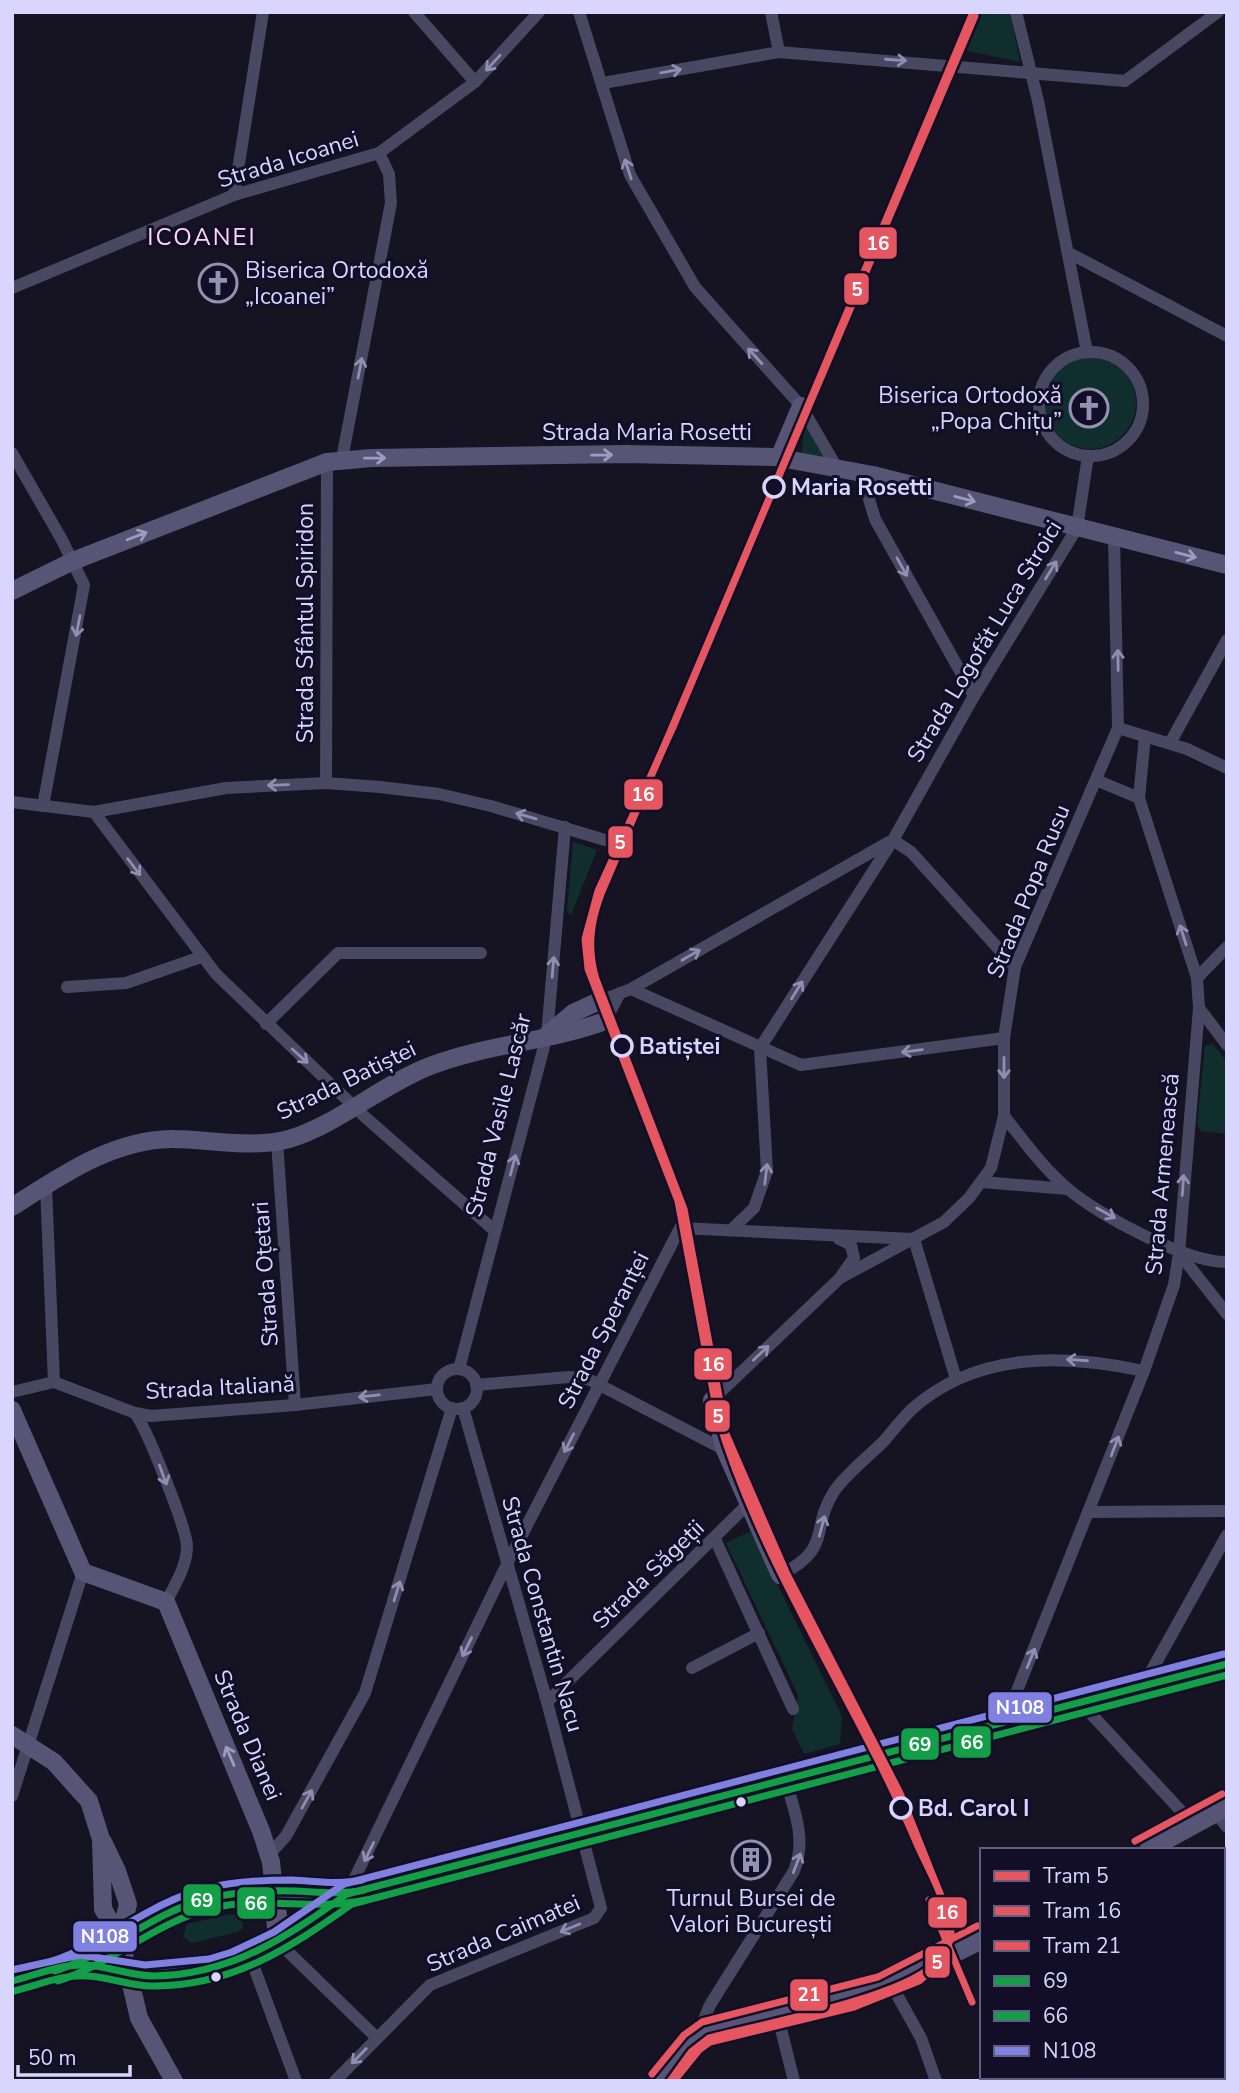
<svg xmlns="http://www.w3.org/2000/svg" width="1239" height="2093" font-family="'Nunito Sans',sans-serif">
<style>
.green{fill:#112e2e}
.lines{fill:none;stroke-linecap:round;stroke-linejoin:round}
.street{stroke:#494863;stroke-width:12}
.secondary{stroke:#575576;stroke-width:18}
.primary{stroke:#5d5374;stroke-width:21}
.bus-1-casing{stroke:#120e28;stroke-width:12}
.bus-2-casing{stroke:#120e28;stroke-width:12}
.bus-3-casing{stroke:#120e28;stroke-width:12}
.bus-1{stroke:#139e48;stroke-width:7}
.bus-2{stroke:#139e48;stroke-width:7}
.bus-3{stroke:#7f80e0;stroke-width:7}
.tram-1-casing{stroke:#120e28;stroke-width:12}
.tram-2-casing{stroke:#120e28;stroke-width:12}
.tram-3-casing{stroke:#120e28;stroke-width:12}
.tram-1{stroke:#e55660;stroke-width:7}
.tram-2{stroke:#e55660;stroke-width:7}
.tram-3{stroke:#e55660;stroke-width:7}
.oneway{stroke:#908eb1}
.oneway2{stroke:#9e9bc1}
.stop-dot{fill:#120e28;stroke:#d8d5ff;stroke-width:3.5}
.bus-dot{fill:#d8d5ff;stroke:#120e28;stroke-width:2.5}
.labels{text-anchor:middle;stroke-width:6;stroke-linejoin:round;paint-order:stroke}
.street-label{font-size:23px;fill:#d8d5ff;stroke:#120e28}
.poi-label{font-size:23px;fill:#d8d5ff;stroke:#120e28;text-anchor:start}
.stop-label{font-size:23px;font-weight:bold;fill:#d8d5ff;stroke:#120e28;text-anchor:start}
.neighbourhood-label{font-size:24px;letter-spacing:2px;fill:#ffd7f1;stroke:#120e28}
.line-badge{stroke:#120e28;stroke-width:2.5}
.badge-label{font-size:19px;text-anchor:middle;font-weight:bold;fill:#fff}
</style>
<rect width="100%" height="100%" fill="#161422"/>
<g class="green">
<polygon points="979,12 1010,12 1020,62 964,50"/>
<circle cx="1090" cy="403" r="46"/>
<polygon points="805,420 825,458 801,454"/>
<polygon points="573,842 597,850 571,915 567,911"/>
<polygon points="1213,1044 1227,1062 1227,1134 1201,1131 1197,1125 1205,1046"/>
<polygon points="751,1531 842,1716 840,1744 804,1754 792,1729 798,1695 726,1543"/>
<polygon points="232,1914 243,1917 243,1928 238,1932 192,1943 183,1937 187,1924"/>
</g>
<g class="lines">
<g class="street">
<polyline points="414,12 475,82"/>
<polyline points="579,12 630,175 695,287 801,406 837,468"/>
<polyline points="771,12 779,52"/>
<polyline points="1016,12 1038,101 1087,352"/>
<polyline points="603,83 779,52 1125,81 1218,12"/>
<polyline points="234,195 263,12"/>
<polyline points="1069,253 1227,336"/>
<polyline points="12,288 234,195 379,153 475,82 539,12"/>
<circle cx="1091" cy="404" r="52"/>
<polyline points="12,453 62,540 84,585 43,806"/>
<polyline points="342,459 391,203 389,174 379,153"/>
<polyline points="873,475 869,499 875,519 974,696"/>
<polyline points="1118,728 1187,749 1227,768"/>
<polyline points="1170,743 1227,640"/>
<polyline points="1096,780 1139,798"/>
<polyline points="326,783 327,462"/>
<polyline points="12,802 94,812 226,788 326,783 380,787 439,794 491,806 615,843"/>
<polyline points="94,812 216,974 365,1117 495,1231"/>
<polyline points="893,840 911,852 1015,967"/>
<polyline points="1197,978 1227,947"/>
<polyline points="67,987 126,983 201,957"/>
<polyline points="631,989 801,1065 1004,1038"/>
<polyline points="597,1002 631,989 889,842"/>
<polyline points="1199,1008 1227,1045"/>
<polyline points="605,1021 620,993"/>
<polyline points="266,1024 338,953 481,953"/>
<path d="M 1004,1116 C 1024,1141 1043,1168 1068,1189 C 1099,1215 1187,1263 1227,1262"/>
<polyline points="277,1141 295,1405"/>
<polyline points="982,1182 1068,1189"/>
<polyline points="46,1186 54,1382"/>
<polyline points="732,1229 754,1208 767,1171 760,1048 893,840 974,696 1077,528 1088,456"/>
<polyline points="839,1239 851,1245 854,1258 842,1275"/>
<polyline points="914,1239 956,1379"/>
<polyline points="1179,1253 1227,1314"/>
<polyline points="459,1369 547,1035 565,827"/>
<circle cx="457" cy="1389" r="20"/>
<polyline points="476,1385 569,1377 588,1379 725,1450"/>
<polyline points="12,1392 54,1382 135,1413 151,1416 295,1405 437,1389"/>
<polyline points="712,1400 840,1278 944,1222 969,1198 991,1168 1004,1116 1004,1038 1015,967 1118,728 1114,537"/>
<path d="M 135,1413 C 147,1429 186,1527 187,1546 C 187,1566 175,1585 166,1602"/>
<polyline points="1089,1512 1227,1511"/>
<polyline points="715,1539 793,1709"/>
<path d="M 780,1575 C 834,1548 809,1529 835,1490 C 848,1472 868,1457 884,1441 C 893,1430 902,1419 912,1409 C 977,1351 1065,1354 1144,1371"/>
<polyline points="692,1668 759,1633"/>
<polyline points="1143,1686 1227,1535"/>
<polyline points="547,1702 748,1504"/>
<polyline points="1080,1702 1194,1825"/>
<polyline points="1005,1721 1144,1371 1174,1285 1179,1253 1199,1008 1197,978 1139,798 1145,736"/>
<polyline points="12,1796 83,1572"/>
<polyline points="1216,1813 1227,1827"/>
<polyline points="269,1855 286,1836 365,1693 452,1408"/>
<polyline points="347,1894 507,1564 680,1228 913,1239"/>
<polyline points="279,1943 376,2037"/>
<polyline points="251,1959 296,2081"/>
<polyline points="892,1986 921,2038 936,2081"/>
<polyline points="778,2017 794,2081"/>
<path d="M 693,2045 L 710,2005 L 794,1871 C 807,1839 794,1810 785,1778"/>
<polyline points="335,2081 430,1985 594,1918 601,1908 547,1702 463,1408"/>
</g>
<g class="secondary">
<polyline points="779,458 801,406"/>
<polyline points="12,591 73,561 327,462 372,458 625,454 775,457 873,475 1227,565"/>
<polyline points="547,1035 573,1013 597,1002"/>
<path d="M 12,1207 C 61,1176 111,1140 172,1139 C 209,1139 252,1149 289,1139 C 335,1126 383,1084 430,1066 C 486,1044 549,1042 605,1021"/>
<polyline points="712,1400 725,1450 780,1575"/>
<polyline points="12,1410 83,1572 166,1602 261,1831 271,1862 274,1890"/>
<polyline points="12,1735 54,1762 89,1801 101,1839 103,1909 120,1938 139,2018 174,2081"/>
<polyline points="103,1842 117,1871 128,1904 120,1938"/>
<polyline points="1148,1850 1227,1807"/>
<polyline points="664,2081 695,2043 709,2035 879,1991 982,1940"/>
</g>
<g class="primary">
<polyline points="274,1890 279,1943"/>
<path d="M 82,1964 C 204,1994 251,1964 347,1894"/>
<polyline points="12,1981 82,1964 151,1919 200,1901 274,1890 347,1894 877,1753 1227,1664"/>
</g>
<defs>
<g id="bus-1">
<path d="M 55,1971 C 110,1953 153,1912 209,1898 C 237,1892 266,1890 295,1891 C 318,1892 341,1895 364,1890"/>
<path d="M 12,1981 C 36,1975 61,1964 85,1965 C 109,1966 130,1976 154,1976 C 231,1975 287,1937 347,1894 L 1227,1664"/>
</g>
<g id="bus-2">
<path d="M 58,1981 C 113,1963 156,1922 212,1908 C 263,1896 316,1911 366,1900"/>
<path d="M 14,1991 C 38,1985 64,1974 88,1976 C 110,1977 130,1986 152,1986 C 231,1987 290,1948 352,1904 L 1227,1675"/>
</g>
<g id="bus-3">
<path d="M 52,1961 C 107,1943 150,1902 207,1888 C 235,1881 264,1880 292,1880 C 316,1881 339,1885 362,1880"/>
<polyline points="12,1970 80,1955 145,1965 209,1959 232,1952 274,1932 344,1884 1224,1654"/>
</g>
</defs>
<use href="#bus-1" class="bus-1-casing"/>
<use href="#bus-2" class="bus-2-casing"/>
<use href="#bus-3" class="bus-3-casing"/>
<use href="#bus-1" class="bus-1"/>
<use href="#bus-2" class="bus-2"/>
<use href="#bus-3" class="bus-3"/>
<defs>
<path id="tram-1" d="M 670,2081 L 691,2052 L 709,2038 C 763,2024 896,1999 934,1965 C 942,1959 951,1943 951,1933 C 951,1909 927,1867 917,1844 C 856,1700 763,1568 718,1418 L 678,1201 L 588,969 L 585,939 L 598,891 L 674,725 L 973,12"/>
<g id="tram-2">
<polyline points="929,1900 972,2002"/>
<path d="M 674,2081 L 699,2050 L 710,2042 L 854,2007 L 919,1981 L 940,1963 L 949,1941 L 950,1919 L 900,1793 L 786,1572 L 726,1434 L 684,1209 L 596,979 C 587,949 590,923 601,894 L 975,16"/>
</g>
<g id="tram-3">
<polyline points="1135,1841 1222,1794"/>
<polyline points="652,2074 684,2035 702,2022 878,1977 977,1926"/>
</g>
</defs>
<use href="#tram-1" class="tram-1-casing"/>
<use href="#tram-2" class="tram-2-casing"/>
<use href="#tram-3" class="tram-3-casing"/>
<use href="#tram-1" class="tram-1"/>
<use href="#tram-2" class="tram-2"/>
<use href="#tram-3" class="tram-3"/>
</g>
<defs><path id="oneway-shaft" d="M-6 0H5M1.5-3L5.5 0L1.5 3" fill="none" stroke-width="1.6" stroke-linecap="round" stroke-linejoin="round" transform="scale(1.75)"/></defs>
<g class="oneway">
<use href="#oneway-shaft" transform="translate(896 60) rotate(4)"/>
<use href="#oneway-shaft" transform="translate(493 63) rotate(133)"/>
<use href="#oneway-shaft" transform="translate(671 71) rotate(-10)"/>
<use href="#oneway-shaft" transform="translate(628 169) rotate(-108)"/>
<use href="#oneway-shaft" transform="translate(755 356) rotate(-132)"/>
<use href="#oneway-shaft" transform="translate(360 368) rotate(-79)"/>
<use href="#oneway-shaft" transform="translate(902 567) rotate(61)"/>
<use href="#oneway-shaft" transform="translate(1051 570) rotate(-58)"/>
<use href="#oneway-shaft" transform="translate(78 626) rotate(101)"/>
<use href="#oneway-shaft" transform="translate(1118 660) rotate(-91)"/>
<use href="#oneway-shaft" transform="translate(278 785) rotate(178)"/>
<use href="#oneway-shaft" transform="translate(526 816) rotate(-164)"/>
<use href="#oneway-shaft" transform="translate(134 867) rotate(53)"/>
<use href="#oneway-shaft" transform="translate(1183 935) rotate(-108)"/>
<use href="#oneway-shaft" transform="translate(691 955) rotate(-30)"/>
<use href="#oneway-shaft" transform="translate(553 967) rotate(-85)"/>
<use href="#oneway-shaft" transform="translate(797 990) rotate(-58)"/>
<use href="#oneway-shaft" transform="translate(912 1051) rotate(172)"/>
<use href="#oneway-shaft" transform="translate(300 1056) rotate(42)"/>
<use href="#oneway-shaft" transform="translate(1004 1068) rotate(90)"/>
<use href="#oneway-shaft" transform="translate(513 1165) rotate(-75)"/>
<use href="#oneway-shaft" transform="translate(766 1174) rotate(-83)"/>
<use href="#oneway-shaft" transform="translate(1183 1185) rotate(-86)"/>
<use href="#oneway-shaft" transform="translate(1106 1213) rotate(29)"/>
<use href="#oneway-shaft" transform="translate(761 1353) rotate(-43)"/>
<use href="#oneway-shaft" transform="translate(1077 1360) rotate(-176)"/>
<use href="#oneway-shaft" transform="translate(369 1396) rotate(174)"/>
<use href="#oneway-shaft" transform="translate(569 1443) rotate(117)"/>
<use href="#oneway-shaft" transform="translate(1115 1446) rotate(-69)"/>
<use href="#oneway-shaft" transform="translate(163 1475) rotate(70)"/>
<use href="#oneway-shaft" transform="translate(822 1526) rotate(-75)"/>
<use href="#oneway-shaft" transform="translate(397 1591) rotate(-73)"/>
<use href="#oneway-shaft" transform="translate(467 1647) rotate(116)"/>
<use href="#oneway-shaft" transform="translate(1031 1658) rotate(-68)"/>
<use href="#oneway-shaft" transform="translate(307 1799) rotate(-61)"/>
<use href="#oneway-shaft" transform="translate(369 1852) rotate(116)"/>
<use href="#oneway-shaft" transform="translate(797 1863) rotate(-69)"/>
<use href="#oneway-shaft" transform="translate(570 1928) rotate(158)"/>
<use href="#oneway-shaft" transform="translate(359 2056) rotate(134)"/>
</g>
<g class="oneway2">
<use href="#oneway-shaft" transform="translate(602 455) rotate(-1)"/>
<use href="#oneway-shaft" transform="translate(375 458) rotate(-1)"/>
<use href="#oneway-shaft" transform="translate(965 499) rotate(15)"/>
<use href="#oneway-shaft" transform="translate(137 536) rotate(-21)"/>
<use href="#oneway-shaft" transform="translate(1186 555) rotate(14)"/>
<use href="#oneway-shaft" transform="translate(230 1756) rotate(-113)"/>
</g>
<defs>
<symbol id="church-ring" viewBox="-11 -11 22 22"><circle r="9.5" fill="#120e28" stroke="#9491b2" stroke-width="1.5"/><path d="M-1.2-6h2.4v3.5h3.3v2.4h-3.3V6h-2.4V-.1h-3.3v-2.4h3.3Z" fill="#9491b2"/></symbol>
<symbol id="building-ring" viewBox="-11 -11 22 22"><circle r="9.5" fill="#120e28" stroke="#9491b2" stroke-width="1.5"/><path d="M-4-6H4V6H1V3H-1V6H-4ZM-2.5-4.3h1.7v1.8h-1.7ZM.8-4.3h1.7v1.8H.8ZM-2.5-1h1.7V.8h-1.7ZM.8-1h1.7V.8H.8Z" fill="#9491b2"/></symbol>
</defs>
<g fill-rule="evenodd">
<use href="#church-ring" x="196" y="261" width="44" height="44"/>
<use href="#church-ring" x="1067" y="386" width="44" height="44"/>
<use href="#building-ring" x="729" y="1838" width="44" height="44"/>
</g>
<g class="stop-dot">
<circle cx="774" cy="487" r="10"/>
<circle cx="622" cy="1046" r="10"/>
<circle cx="901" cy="1808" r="10"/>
</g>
<g class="bus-dot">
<circle cx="741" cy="1802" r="6"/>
<circle cx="216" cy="1977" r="6"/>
</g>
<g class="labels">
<g class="street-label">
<text transform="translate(288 159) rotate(-17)" y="8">Strada Icoanei</text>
<text x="647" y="440">Strada Maria Rosetti</text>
<text transform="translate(305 623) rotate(-90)" y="8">Strada Sfântul Spiridon</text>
<text transform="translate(984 641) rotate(-59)" y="8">Strada Logofăt Luca Stroici</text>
<text transform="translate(1028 891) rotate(-68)" y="8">Strada Popa Rusu</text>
<text transform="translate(346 1080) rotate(-26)" y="8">Strada Batiștei</text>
<text transform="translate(498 1115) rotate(-76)" y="8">Strada Vasile Lascăr</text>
<text transform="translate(1162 1174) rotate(-85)" y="8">Strada Armenească</text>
<text transform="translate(265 1274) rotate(-94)" y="8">Strada Oțetari</text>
<text transform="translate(603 1330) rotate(-63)" y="8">Strada Speranței</text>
<text transform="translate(220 1387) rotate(-3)" y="8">Strada Italiană</text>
<text transform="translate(648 1574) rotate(-44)" y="8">Strada Săgeții</text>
<text transform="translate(543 1614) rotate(74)" y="8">Strada Constantin Nacu</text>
<text transform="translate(248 1735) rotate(67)" y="8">Strada Dianei</text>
<text transform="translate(503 1933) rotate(-23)" y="8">Strada Caimatei</text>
</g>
<g class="poi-label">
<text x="245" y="278">Biserica Ortodoxă<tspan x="245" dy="26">„Icoanei”</tspan></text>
<text x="1062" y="403" text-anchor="end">Biserica Ortodoxă<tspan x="1062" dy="26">„Popa Chițu”</tspan></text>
<text x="751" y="1906" text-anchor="middle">Turnul Bursei de<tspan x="751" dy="26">Valori București</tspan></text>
</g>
<g class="stop-label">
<text x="791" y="495">Maria Rosetti</text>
<text x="639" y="1054">Batiștei</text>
<text x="918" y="1816">Bd. Carol I</text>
</g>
<g class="neighbourhood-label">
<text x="202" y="245">ICOANEI</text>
</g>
</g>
<g class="line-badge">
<rect x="858" y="226" width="40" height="34" rx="7" fill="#e55660"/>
<rect x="843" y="272" width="27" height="34" rx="7" fill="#e55660"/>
<rect x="623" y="778" width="41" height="33" rx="7" fill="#e55660"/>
<rect x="607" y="825" width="27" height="34" rx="7" fill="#e55660"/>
<rect x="693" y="1347" width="40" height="34" rx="7" fill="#e55660"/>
<rect x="704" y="1399" width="27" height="34" rx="7" fill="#e55660"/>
<rect x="987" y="1691" width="66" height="33" rx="7" fill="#7f80e0"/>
<rect x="952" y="1725" width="40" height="34" rx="7" fill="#139e48"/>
<rect x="900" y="1727" width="40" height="34" rx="7" fill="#139e48"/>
<rect x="182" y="1883" width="40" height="34" rx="7" fill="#139e48"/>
<rect x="236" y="1886" width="40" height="34" rx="7" fill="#139e48"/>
<rect x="927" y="1896" width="41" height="33" rx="7" fill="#e55660"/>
<rect x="72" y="1920" width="66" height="33" rx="7" fill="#7f80e0"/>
<rect x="924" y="1945" width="27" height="34" rx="7" fill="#e55660"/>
<rect x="789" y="1978" width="40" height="34" rx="7" fill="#e55660"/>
</g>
<g class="badge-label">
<text x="878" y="250">16</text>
<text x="857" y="296">5</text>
<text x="643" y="801">16</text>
<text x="620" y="849">5</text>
<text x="713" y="1371">16</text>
<text x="718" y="1423">5</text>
<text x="1020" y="1714">N108</text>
<text x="972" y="1749">66</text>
<text x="920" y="1751">69</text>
<text x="202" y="1907">69</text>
<text x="256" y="1910">66</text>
<text x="947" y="1919">16</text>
<text x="105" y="1943">N108</text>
<text x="937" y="1969">5</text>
<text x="809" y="2001">21</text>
</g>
<rect width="1239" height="2093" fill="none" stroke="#d8d5ff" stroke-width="28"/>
<rect x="980" y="1848" width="245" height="231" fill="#120e28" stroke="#615e7e" stroke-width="2"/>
<rect x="994" y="1871" width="35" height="10" fill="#e55660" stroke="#615e7e" stroke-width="2"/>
<text x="1043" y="1883" font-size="21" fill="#d8d5ff">Tram 5</text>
<rect x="994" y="1906" width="35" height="10" fill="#e55660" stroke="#615e7e" stroke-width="2"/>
<text x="1043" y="1918" font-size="21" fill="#d8d5ff">Tram 16</text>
<rect x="994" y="1941" width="35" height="10" fill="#e55660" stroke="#615e7e" stroke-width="2"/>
<text x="1043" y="1953" font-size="21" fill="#d8d5ff">Tram 21</text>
<rect x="994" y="1976" width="35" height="10" fill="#139e48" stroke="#615e7e" stroke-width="2"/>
<text x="1043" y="1988" font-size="21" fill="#d8d5ff">69</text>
<rect x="994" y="2011" width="35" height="10" fill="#139e48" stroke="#615e7e" stroke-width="2"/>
<text x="1043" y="2023" font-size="21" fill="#d8d5ff">66</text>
<rect x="994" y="2046" width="35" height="10" fill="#7f80e0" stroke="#615e7e" stroke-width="2"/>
<text x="1043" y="2058" font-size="21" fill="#d8d5ff">N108</text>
<path d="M18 2065v10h112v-10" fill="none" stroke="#d8d5ff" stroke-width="3.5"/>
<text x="28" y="2065" font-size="21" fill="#d8d5ff" stroke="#120e28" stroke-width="5" paint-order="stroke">50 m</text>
</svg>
